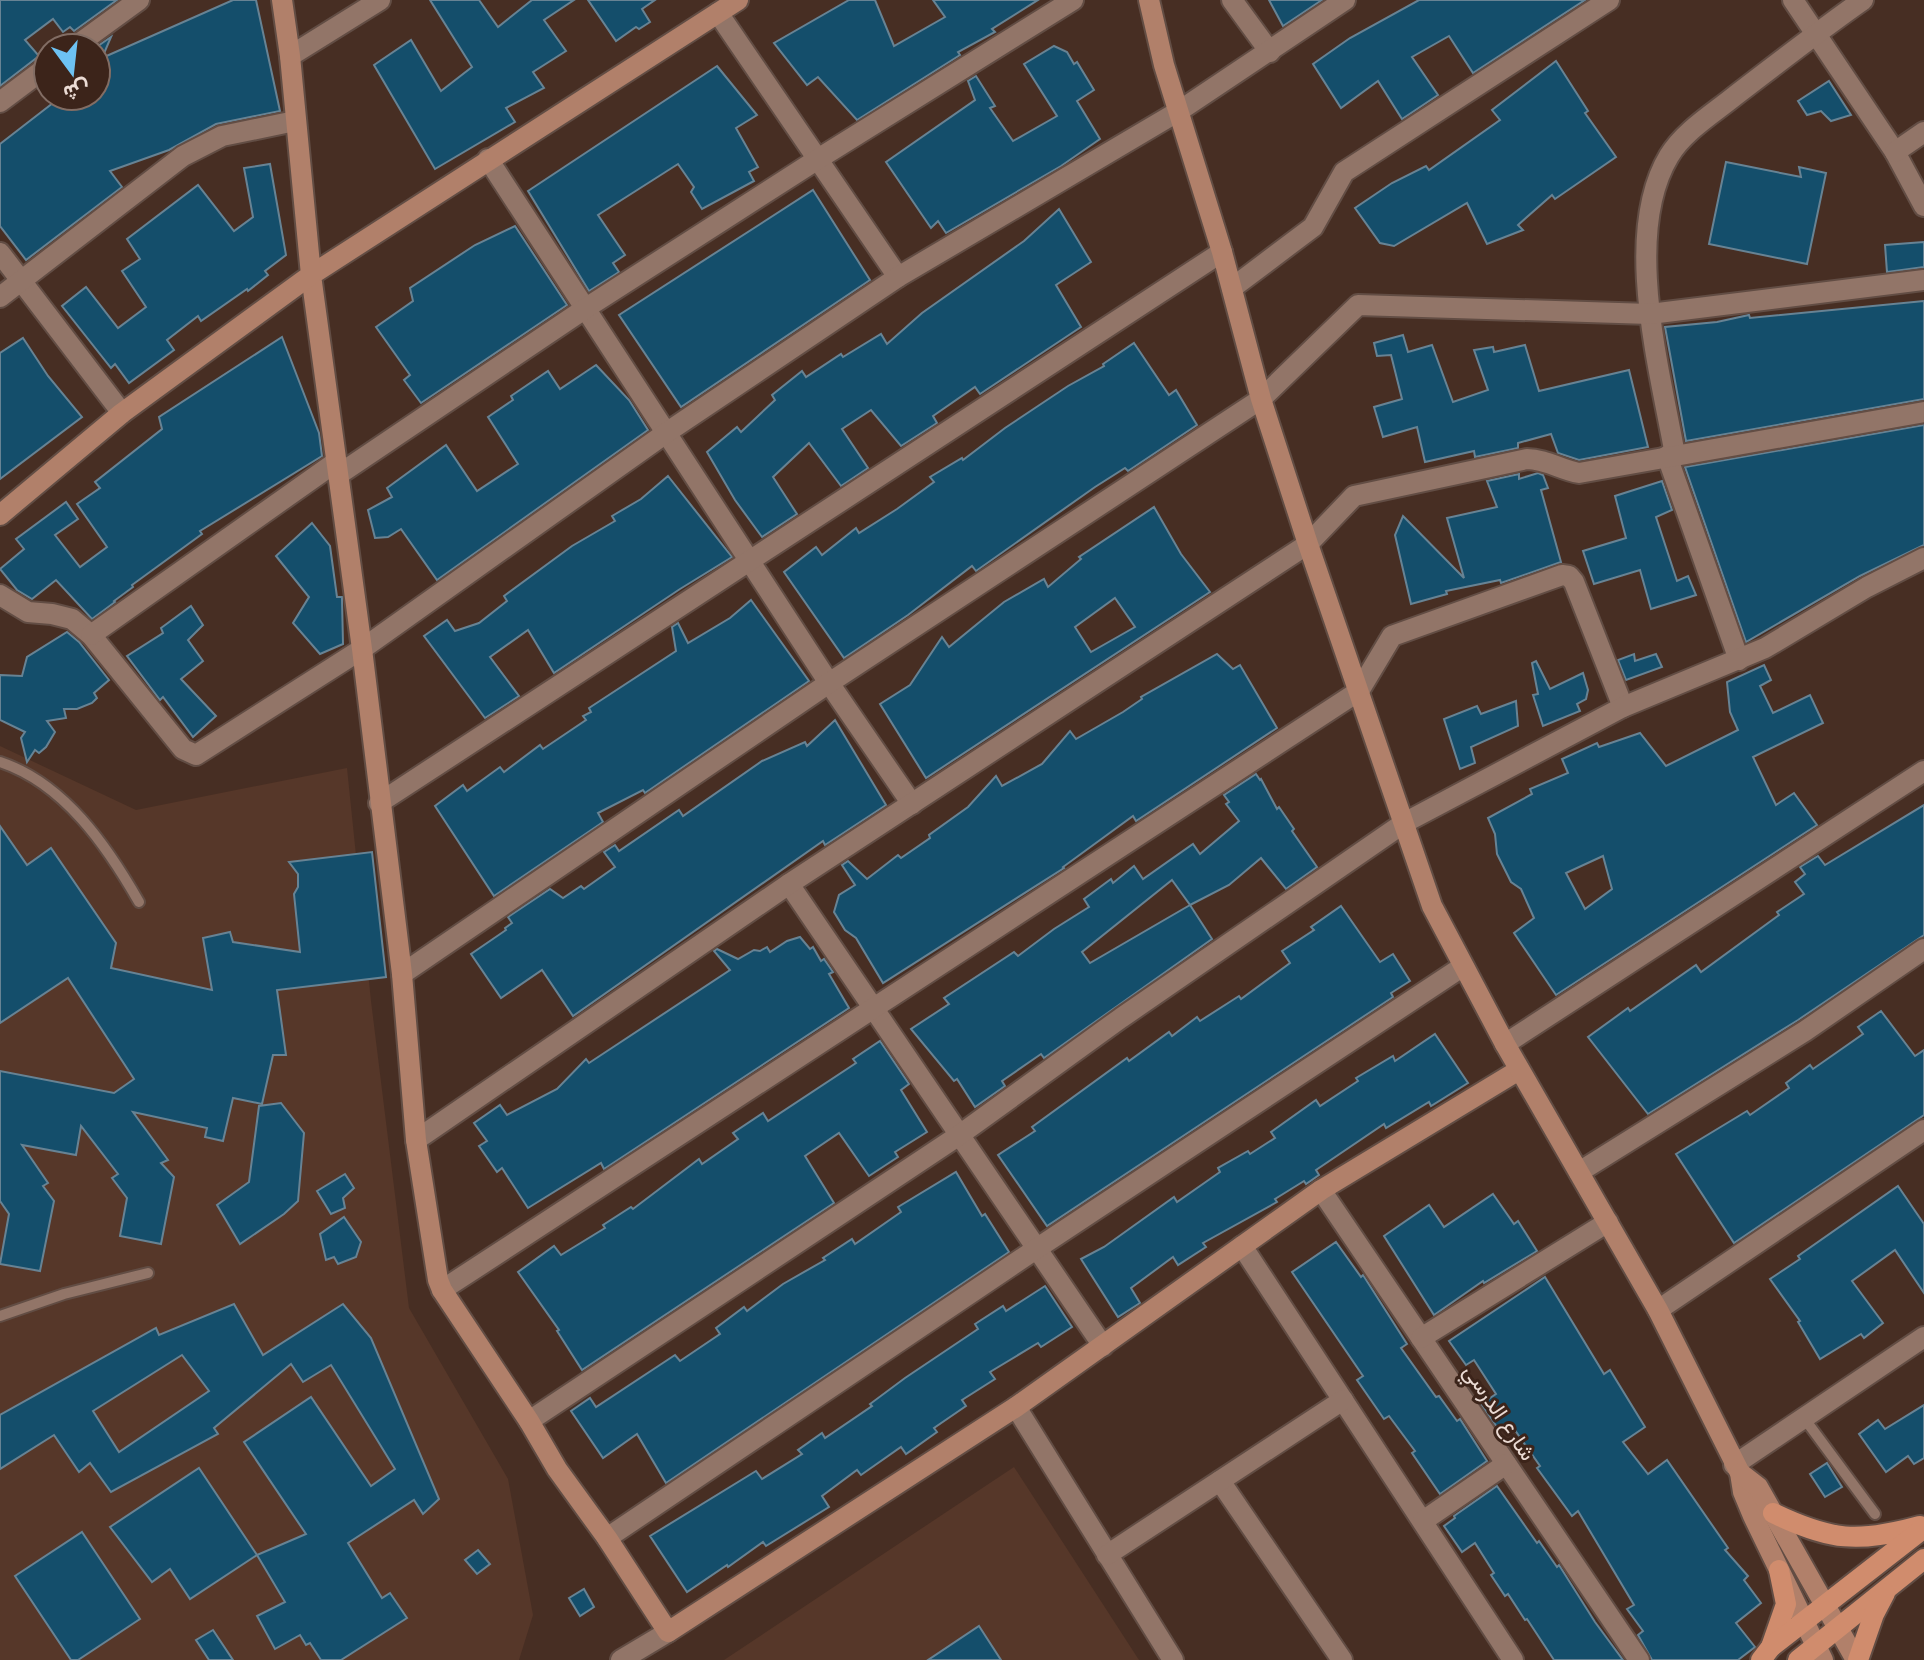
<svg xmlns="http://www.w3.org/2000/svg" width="1924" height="1660" font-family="'Open Sans',Vazirmatn,sans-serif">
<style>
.built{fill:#563729}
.building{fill:#144e6b;stroke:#678394;stroke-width:2;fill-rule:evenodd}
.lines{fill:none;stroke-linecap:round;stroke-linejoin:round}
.lane-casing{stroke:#624d44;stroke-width:14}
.street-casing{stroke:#624d44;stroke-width:24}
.secondary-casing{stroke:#624d44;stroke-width:24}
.primary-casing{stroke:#624d44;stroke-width:24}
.lane{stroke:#927568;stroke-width:10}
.street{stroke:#927568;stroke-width:20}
.secondary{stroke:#b1806a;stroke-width:20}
.primary{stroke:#d08c6d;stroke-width:20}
.labels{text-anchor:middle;stroke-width:6;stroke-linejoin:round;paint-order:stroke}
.street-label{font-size:22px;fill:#ebdbd4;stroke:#3c241a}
</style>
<rect width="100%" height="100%" fill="#472e23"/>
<g class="built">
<polygon points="0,746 136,810 347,768 371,1001 409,1308 508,1479 533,1615 519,1660 0,1660"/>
<polygon points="1014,1467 1139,1660 724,1660"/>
</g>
<g class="building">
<polygon points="0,0 117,0 74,31 70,27 63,32 53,19 25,40 39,56 0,86"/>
<polygon points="233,0 256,0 280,111 216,124 169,150 110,171 122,187 26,260 0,226 0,144 62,96 96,96 96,60 101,58 95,48 111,37 102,58"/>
<polygon points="430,0 479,0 498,27 532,0 574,0 544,20 566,51 533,72 544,88 506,108 515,122 435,169 374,65 411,40 441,91 472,67"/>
<polygon points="588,0 655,0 642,9 650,22 639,29 636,27 616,41"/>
<polygon points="849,0 875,0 894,46 945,17 933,0 1038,0 992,29 995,32 958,52 960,55 857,120 818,77 807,85 774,43"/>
<polygon points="1269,0 1322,0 1283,26"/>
<polygon points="1419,0 1585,0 1473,73 1449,36 1412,57 1438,95 1402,119 1378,81 1341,108 1313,64 1350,38"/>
<polygon points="1054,46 1067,52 1074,64 1077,62 1094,90 1077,101 1100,139 1061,166 946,233 938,221 931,228 886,162 975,100 968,81 976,76 995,106 990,108 1013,141 1057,116 1024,64"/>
<polygon points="1556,61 1588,111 1585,113 1616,157 1555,199 1552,195 1518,225 1523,230 1487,244 1467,203 1394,246 1380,243 1355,208 1392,183 1426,166 1429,170 1500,120 1492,110"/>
<polygon points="717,66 757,115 736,128 758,167 749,172 754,181 702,209 691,192 694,187 678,164 598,215 625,255 613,263 619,272 589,291 528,191"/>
<polygon points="1829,81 1851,115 1831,121 1821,111 1807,115 1798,101"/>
<polygon points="1726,162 1801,177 1799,167 1826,173 1807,264 1709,244"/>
<polygon points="270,164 286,255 265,271 268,275 248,291 247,289 201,321 198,316 167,340 174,350 129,383 115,364 111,368 62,306 86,287 118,328 146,307 122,271 140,259 127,239 198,185 234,231 253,217 244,168"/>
<polygon points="813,190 870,280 681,407 619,315"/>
<polygon points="1059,209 1091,262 1056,285 1081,327 980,394 975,387 933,416 937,423 901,446 871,410 842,429 868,468 841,486 809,443 773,477 797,514 762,537 735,500 707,452 737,427 741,432 775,400 772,395 802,371 806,377 841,354 843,357 881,334 887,344 922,313 1024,241"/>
<polygon points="515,226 567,305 421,403 404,380 410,375 376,327 413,301 410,288 475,245"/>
<polygon points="1924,242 1924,267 1887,272 1885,245"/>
<polygon points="1924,301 1924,399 1686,441 1665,327 1717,322 1749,315 1750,318"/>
<polygon points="1403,335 1408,352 1432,345 1453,402 1488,390 1474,350 1493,347 1494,352 1525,345 1539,391 1629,370 1648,447 1579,460 1558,453 1551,434 1518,443 1518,448 1475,457 1474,451 1425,462 1417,427 1383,437 1374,407 1402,399 1391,355 1377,356 1374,343"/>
<polygon points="282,337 319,433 322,456 200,531 202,534 132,585 133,587 114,601 115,602 92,619 56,580 32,599 17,590 0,569 24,549 16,539 66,502 78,519 55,535 80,567 107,547 77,504 100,488 95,482 162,429 159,417"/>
<polygon points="23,338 48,376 82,417 0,479 0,353"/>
<polygon points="1134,343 1169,395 1176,390 1197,425 1128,471 1125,468 1095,487 976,571 972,566 908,615 844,658 784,572 816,547 822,555 856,528 859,533 897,509 934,482 930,477 962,458 963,460 1005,428 1068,386 1104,366 1103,364"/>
<polygon points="596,365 629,400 648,430 437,580 401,529 388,537 375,538 368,510 392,497 387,488 446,445 477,491 518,464 488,417 513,400 511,396 548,371 560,389"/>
<polygon points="1924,425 1924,545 1860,576 1746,642 1685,467"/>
<polygon points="1538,473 1543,475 1548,488 1541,490 1561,562 1501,583 1500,580 1446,591 1447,594 1411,604 1395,535 1403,516 1464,578 1447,518 1497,507 1487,481 1519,474 1519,479"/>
<polygon points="668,476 732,557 680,589 554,673 528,630 490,657 519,696 485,718 424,636 447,620 455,631 479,623 507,601 504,596 572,546 615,521 612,516 641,499"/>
<polygon points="1662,481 1672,510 1656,517 1677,581 1688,576 1696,595 1651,609 1640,570 1594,584 1583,551 1626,538 1615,496"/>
<path d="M 1154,507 L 1181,554 L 1210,592 L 926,778 L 880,704 L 910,685 L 942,637 L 949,647 L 1004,602 L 1044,579 L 1048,587 L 1081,559 L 1079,557 ZM 1115,598 L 1135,627 L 1091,652 L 1075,627 Z"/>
<polygon points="312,523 330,546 337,597 342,597 342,600 343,644 320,654 293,623 309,597 276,556"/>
<polygon points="751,600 809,681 645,793 643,790 598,813 603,822 494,896 435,806 463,785 467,791 500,767 504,772 540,745 543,749 586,720 583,716 591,712 589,708 676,651 672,627 678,623 688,643 730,618"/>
<polygon points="191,606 203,625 188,640 203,661 181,679 216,716 193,737 163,697 160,700 127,656 163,633 161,628"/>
<polygon points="67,632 79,642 109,680 94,693 97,698 92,703 77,709 64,709 66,718 47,721 55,732 46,747 39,753 35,750 27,762 21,738 25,732 0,720 0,675 22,676 27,657"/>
<polygon points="1217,654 1233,669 1240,665 1277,728 1136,821 1133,816 1063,867 1064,868 883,983 856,938 845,930 834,912 839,895 855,885 842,865 848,861 867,879 898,855 901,858 930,838 929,835 968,807 996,776 1002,786 1042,764 1070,731 1076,739 1123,712 1142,699 1141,697"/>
<polygon points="1634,654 1635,661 1656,654 1662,667 1626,680 1618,660"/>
<polygon points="1536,661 1550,689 1583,673 1588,690 1586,699 1577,704 1580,711 1543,726 1533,695 1538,694 1532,663"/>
<path d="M 1764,665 L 1771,680 L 1760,686 L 1773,713 L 1810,695 L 1823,723 L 1753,757 L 1776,805 L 1794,793 L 1817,825 L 1556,995 L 1514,933 L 1534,918 L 1521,889 L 1511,882 L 1497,854 L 1495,834 L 1488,818 L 1532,794 L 1530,789 L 1568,773 L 1562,759 L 1597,743 L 1599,747 L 1640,733 L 1666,766 L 1738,730 L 1730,712 L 1727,682 ZM 1603,856 L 1612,889 L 1585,909 L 1566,873 Z"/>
<polygon points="1516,701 1518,726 1471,747 1475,763 1460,769 1444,719 1477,706 1481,714"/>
<polygon points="835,720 886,805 825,845 823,841 573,1016 542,970 501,998 471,954 506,930 505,928 512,923 508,917 550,889 563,898 581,886 584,889 615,867 604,852 615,845 619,851 679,810 683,816 762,761 805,742 807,746"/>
<path d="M 1256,774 L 1260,780 L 1261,779 L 1277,809 L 1279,807 L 1294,829 L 1292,831 L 1317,867 L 1286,889 L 1261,858 L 1229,885 L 1190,905 L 1212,939 L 1044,1058 L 1041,1054 L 1002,1081 L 1005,1086 L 975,1107 L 957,1079 L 954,1081 L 911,1029 L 949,1004 L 944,998 L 1014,952 L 1018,956 L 1054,929 L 1089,907 L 1084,899 L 1111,879 L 1113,883 L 1134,866 L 1143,879 L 1193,844 L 1200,854 L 1239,821 L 1226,804 L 1229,802 L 1224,795 ZM 1172,880 L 1190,905 L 1090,963 L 1082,952 Z"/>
<polygon points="1924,805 1924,935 1798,1020 1648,1114 1588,1037 1628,1008 1630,1011 1696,965 1701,972 1779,915 1777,912 1804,894 1795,882 1805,874 1800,867 1818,856 1825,865"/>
<polygon points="0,826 27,865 51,848 116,943 111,968 212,990 203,938 230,932 233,942 300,952 294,894 298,887 298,874 289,862 372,852 386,977 277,990 286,1055 273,1055 262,1104 233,1098 223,1141 205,1137 207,1128 133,1112 168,1160 161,1163 174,1177 161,1244 120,1236 127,1198 112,1178 118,1174 81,1126 76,1155 22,1145 48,1183 43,1186 54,1201 40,1271 0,1264 9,1214 0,1201 0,1071 114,1093 134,1079 68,978 0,1023"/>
<polygon points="1341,906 1380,962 1393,954 1410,981 1391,993 1393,997 1047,1226 998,1155 1035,1131 1032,1127 1127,1058 1129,1061 1169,1032 1172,1036 1197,1017 1200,1021 1239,996 1241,999 1290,963 1282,951 1314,930 1311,927"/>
<polygon points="800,937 810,949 813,947 821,961 824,959 833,972 829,974 849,1008 604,1169 601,1163 528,1208 502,1168 497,1172 479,1146 487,1141 474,1123 500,1105 507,1115 557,1089 586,1059 589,1063 730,970 714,951 717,949 738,959 754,950 760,951 767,947 770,952 787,941"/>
<polygon points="1881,1011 1915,1056 1924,1050 1924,1115 1734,1243 1676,1154 1747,1111 1750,1115 1789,1088 1786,1083 1810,1065 1813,1069 1863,1034 1858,1027"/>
<polygon points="1435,1034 1468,1083 1431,1106 1429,1102 1386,1128 1384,1124 1316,1170 1319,1175 1306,1184 1304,1181 1275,1199 1277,1202 1203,1243 1206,1247 1178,1265 1173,1257 1131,1288 1140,1303 1118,1317 1081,1259 1104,1247 1174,1197 1177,1202 1220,1172 1218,1168 1248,1151 1250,1154 1275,1138 1271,1132 1316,1100 1320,1106 1358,1081 1356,1078 1393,1056 1395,1061"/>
<polygon points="880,1041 909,1084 901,1090 927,1132 895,1152 898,1157 869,1176 839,1133 805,1156 834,1203 582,1370 557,1331 559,1330 518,1272 554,1246 561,1255 605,1228 603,1225 631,1207 633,1209 699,1159 702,1164 738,1139 733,1133 763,1113 768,1121 856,1063 853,1059"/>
<polygon points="281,1103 304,1133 298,1201 284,1214 240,1244 217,1205 249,1182 259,1106"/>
<polygon points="956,1172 982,1216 985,1214 1009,1252 666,1483 637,1434 603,1458 571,1411 590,1398 596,1407 675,1355 680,1361 720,1334 716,1328 744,1307 747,1311 783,1284 825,1260 823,1258 852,1239 855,1244 901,1212 898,1207"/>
<polygon points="345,1174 354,1188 343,1198 345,1208 331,1214 317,1191"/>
<polygon points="1898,1186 1924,1224 1924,1293 1895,1250 1852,1281 1883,1323 1864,1338 1861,1334 1820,1359 1798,1322 1800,1321 1770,1279 1800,1259 1798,1256"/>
<polygon points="1493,1194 1514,1224 1518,1221 1537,1251 1484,1283 1483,1281 1434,1315 1384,1236 1429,1205 1444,1227"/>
<polygon points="344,1217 361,1242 356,1257 338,1264 334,1257 326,1260 320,1234"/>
<polygon points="1336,1242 1361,1277 1363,1275 1407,1344 1401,1348 1436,1397 1439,1396 1457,1421 1460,1419 1487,1461 1440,1494 1412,1453 1415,1451 1389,1416 1384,1419 1357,1380 1363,1376 1292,1272"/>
<polygon points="1545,1277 1604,1374 1610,1370 1645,1427 1623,1442 1648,1474 1667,1460 1728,1548 1725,1550 1748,1576 1744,1580 1761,1603 1736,1623 1755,1647 1738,1660 1652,1660 1638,1635 1643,1631 1627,1609 1634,1605 1578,1511 1572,1516 1537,1468 1540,1466 1510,1423 1499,1430 1481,1404 1496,1394 1474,1360 1466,1365 1449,1341"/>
<polygon points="1045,1286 1072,1327 1041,1347 1038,1343 990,1372 995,1379 962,1400 966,1406 934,1428 937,1432 906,1454 901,1447 861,1475 857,1470 822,1496 829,1507 766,1546 763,1542 728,1567 727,1565 687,1592 650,1536 756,1471 762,1479 802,1454 798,1450 822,1433 825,1438 872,1406 870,1404 905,1378 978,1329 975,1324 1003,1306 1006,1311"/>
<path d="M 234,1304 L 263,1355 L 343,1304 L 371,1338 L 439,1499 L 423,1514 L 414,1500 L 348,1543 L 382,1598 L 390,1593 L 407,1618 L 341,1660 L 321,1660 L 310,1643 L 306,1645 L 300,1635 L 275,1649 L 257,1616 L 285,1602 L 257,1555 L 306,1534 L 244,1442 L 311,1397 L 371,1486 L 395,1469 L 331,1365 L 303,1382 L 291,1364 L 214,1428 L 218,1434 L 111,1492 L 90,1463 L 79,1472 L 54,1435 L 0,1469 L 0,1415 L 156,1328 L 159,1335 ZM 182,1355 L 209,1391 L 119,1452 L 93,1411 Z"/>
<polygon points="1924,1405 1924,1458 1914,1464 1908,1456 1886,1472 1859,1434 1878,1420 1885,1429"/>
<polygon points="1827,1463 1842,1487 1825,1497 1810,1474"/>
<polygon points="199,1468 257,1555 190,1599 170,1569 152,1582 110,1527"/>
<polygon points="1497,1486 1537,1543 1539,1541 1557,1567 1559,1565 1595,1622 1623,1660 1554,1660 1527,1619 1525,1620 1508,1594 1505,1596 1491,1575 1494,1573 1475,1543 1462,1552 1444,1526 1455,1518 1454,1516"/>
<polygon points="82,1532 140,1619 78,1660 71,1660 15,1576"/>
<polygon points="478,1550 490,1564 477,1574 465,1560"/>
<polygon points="584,1589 594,1607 580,1616 569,1598"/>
<polygon points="979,1626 1001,1660 928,1660"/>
<polygon points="213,1630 233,1660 209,1660 196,1640"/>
</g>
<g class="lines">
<defs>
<g id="lane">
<path d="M 0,762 C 64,783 107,846 139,902"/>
<polyline points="0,1316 64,1294 148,1273"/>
<polyline points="1804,1418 1875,1514"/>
</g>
<g id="street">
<polyline points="1232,0 1270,52"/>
<polyline points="1793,0 1895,152 1924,206"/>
<polyline points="718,13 898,277"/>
<polyline points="73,48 139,0"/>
<polyline points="290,56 380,0"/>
<polyline points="0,102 48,66"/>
<polyline points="1895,152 1924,132"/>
<polyline points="488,159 829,683 912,804"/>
<polyline points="0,253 122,413"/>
<polyline points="1232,288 1313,227 1344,172 1609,0"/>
<polyline points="0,297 183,156 222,136 295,121"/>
<path d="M 1675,455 C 1660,370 1622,234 1669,156 C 1684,131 1714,113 1736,95 C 1778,63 1820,30 1863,0"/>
<polyline points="1667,456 1739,660"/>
<polyline points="338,475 586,308 818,159 1073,0"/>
<polyline points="0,595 28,612 52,614 72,619 91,635 183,749 196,755 362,649 666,433 898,277 1179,111 1345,0"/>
<polyline points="91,635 336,462"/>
<polyline points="379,803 1222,252"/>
<polyline points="789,884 1103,1346"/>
<polyline points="402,974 829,683 1261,399 1358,305 1650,314 1924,280"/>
<polyline points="1505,1044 1924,771"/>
<path d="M 416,1140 L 789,884 L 1308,544 L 1354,496 L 1527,459 C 1546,459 1561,470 1579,473 L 1924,412"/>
<polyline points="1579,1172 1805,1031 1924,949"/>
<polyline points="1321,1190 1639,1660"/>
<polyline points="1242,1246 1513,1660"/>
<polyline points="442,1290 1359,691 1392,636 1562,575 1569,576 1574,582 1623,707"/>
<polyline points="1658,1310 1924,1130"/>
<polyline points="1421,1338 1608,1222"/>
<polyline points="1016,1407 1173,1660"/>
<polyline points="529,1421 958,1136 1121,1018 1404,823 1623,707 1765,648 1867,587 1924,558"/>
<polyline points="1734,1465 1924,1337"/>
<polyline points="1220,1481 1342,1660"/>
<polyline points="1423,1521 1506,1464"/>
<polyline points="607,1538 1036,1249 1462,967"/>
<polyline points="1107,1555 1343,1400"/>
<polyline points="621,1660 668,1632"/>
</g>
<g id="secondary">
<polyline points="738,0 311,275 362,649 402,974 416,1140 438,1280 442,1290 529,1421 557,1469 607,1538 668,1632 1016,1407 1321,1190 1519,1070"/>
<polyline points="1149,0 1164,65 1222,252 1261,399 1308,544 1432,906 1505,1044 1658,1310 1740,1473 1743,1492 1753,1516 1823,1660"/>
<polyline points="0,515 122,413 311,275 290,56 282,0"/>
<polyline points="1740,1473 1758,1487 1856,1660"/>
</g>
<g id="primary">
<path d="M 1773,1513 C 1831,1541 1858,1543 1920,1526"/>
<polyline points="1771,1647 1786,1604 1779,1570"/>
<polyline points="1761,1660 1771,1647 1924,1528"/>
<polyline points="1798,1660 1924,1559"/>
<polyline points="1858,1660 1874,1614 1885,1593"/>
</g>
</defs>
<use href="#lane" class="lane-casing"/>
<use href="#street" class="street-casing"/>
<use href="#secondary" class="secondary-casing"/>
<use href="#primary" class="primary-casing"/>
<use href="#lane" class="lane"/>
<use href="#street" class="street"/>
<use href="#secondary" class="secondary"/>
<use href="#primary" class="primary"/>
</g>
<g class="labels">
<g class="street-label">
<text transform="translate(1500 1412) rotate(56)" y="8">شارع الدرسي</text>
</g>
</g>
<g transform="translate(72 72) rotate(165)"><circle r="38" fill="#3c241a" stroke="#826d64" stroke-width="2"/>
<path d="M0-6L14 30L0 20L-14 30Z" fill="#6dc2f3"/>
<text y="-12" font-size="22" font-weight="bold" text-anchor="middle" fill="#ebdbd4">ش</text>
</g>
</svg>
